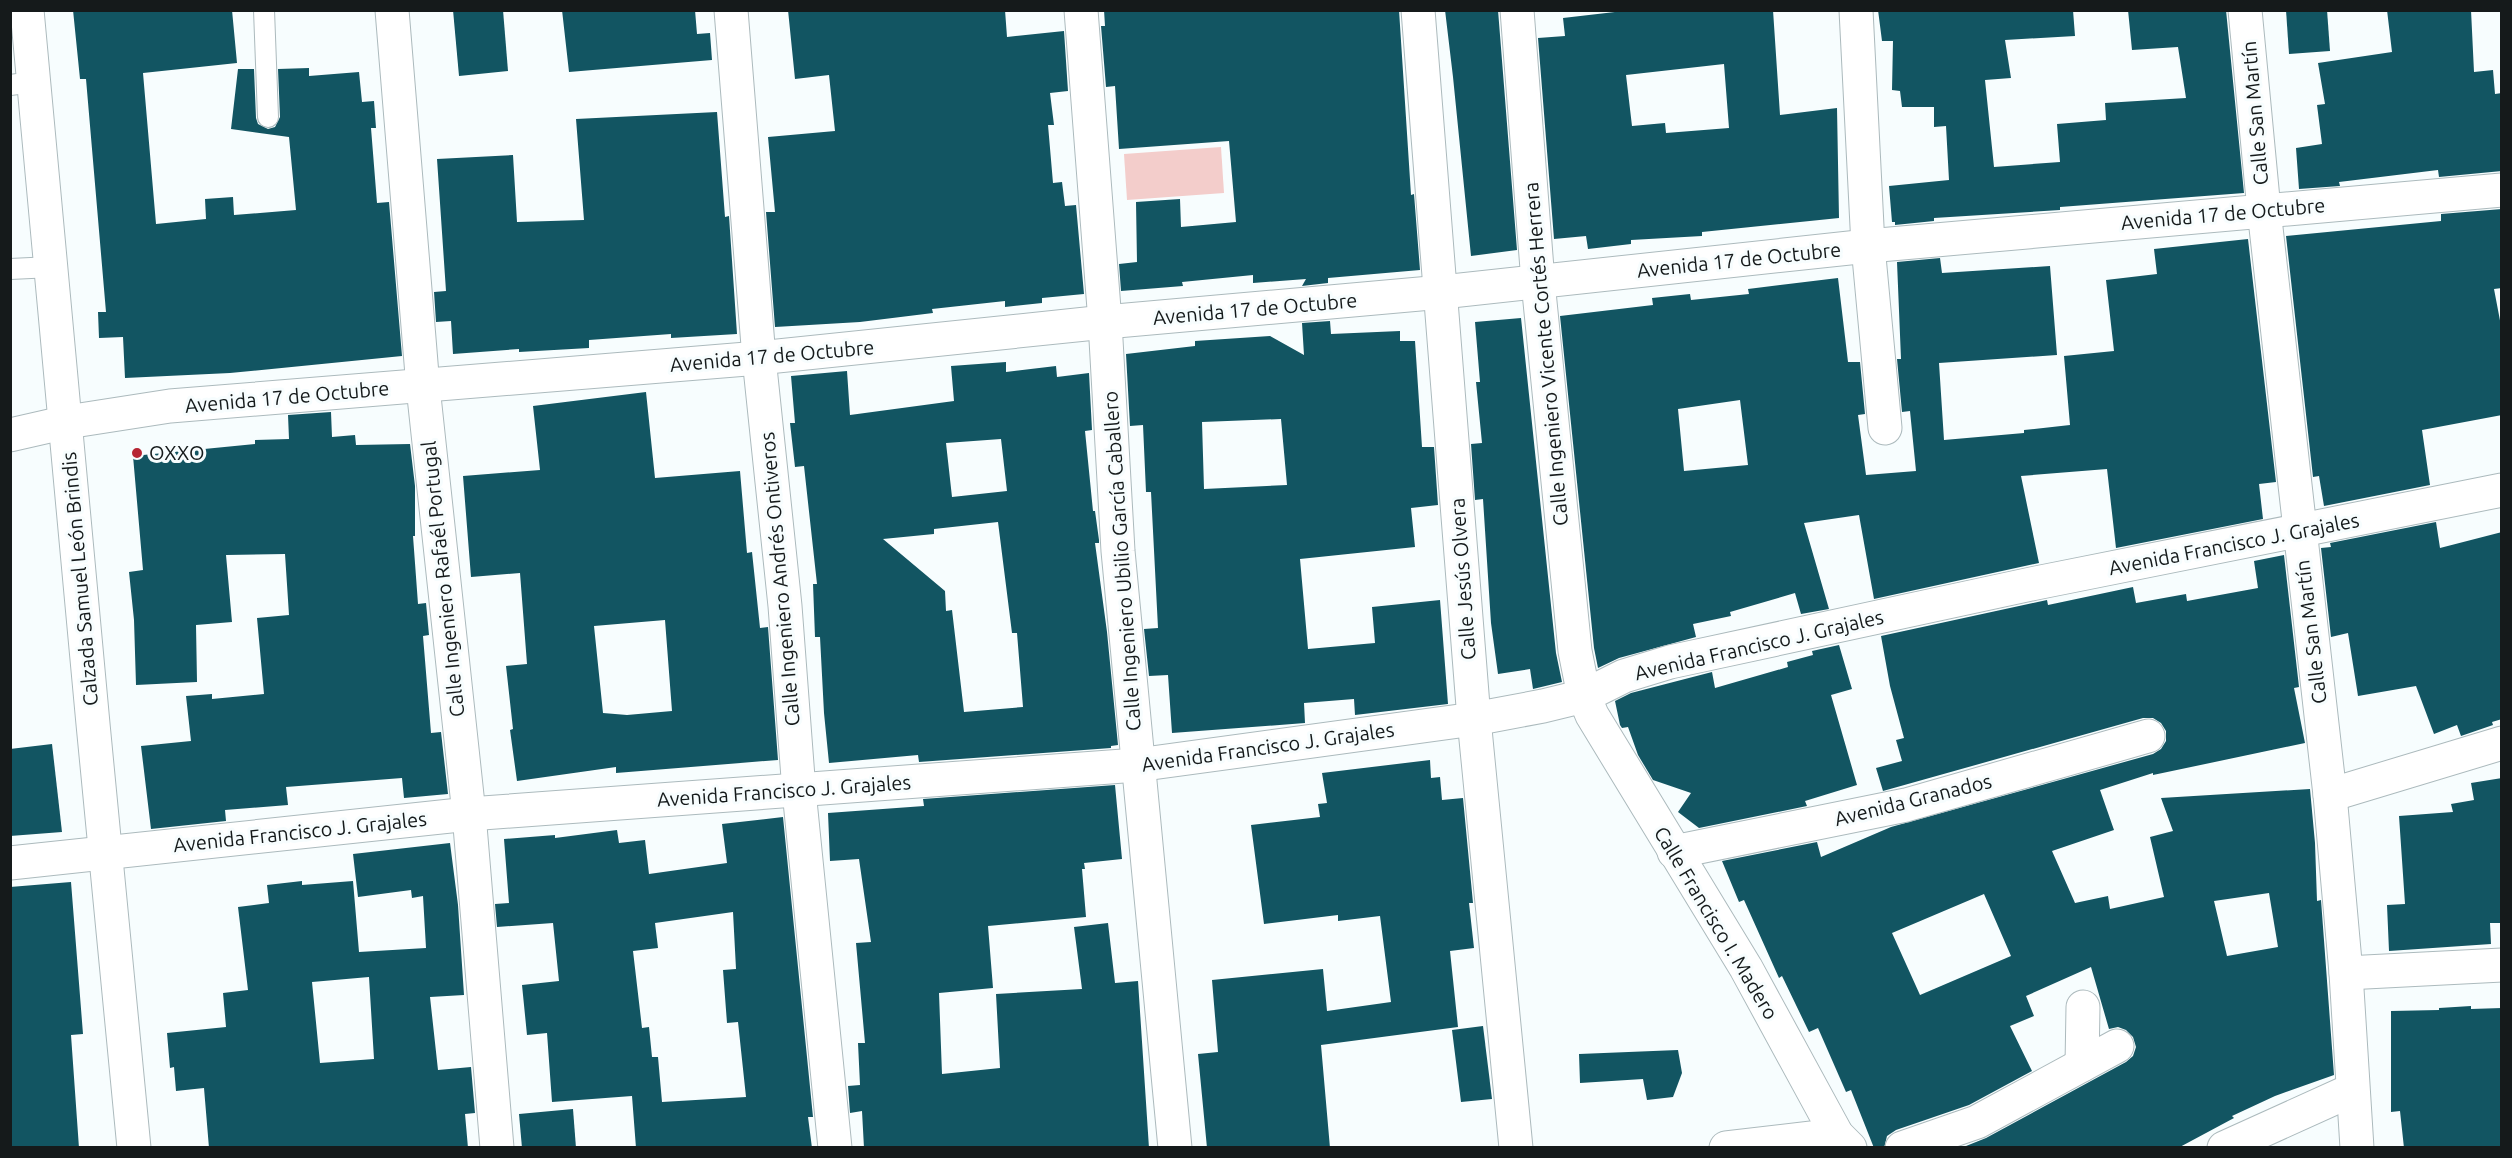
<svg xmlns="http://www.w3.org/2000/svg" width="2512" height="1158" font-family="Ubuntu,sans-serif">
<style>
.green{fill:#f3cdcb}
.building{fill:#125562;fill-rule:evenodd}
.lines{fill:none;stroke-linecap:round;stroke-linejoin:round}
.lane-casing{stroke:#acbabd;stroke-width:22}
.street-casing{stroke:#acbabd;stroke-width:35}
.secondary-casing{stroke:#acbabd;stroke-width:35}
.lane{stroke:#fff;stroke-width:20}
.street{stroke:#fff;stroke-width:33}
.secondary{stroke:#fff;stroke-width:33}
.poi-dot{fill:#b62533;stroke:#f7fdfe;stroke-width:2}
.labels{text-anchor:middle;stroke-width:6;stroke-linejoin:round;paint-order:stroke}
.street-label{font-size:20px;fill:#151a1b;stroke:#f7fdfe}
.poi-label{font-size:20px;fill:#151a1b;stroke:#f7fdfe;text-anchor:start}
</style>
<rect width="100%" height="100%" fill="#f7fdfe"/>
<polygon class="green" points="1221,147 1224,193 1127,200 1124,154"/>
<g class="building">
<polygon points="73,10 232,10 237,63 143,73 156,224 206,219 205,199 233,197 234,215 296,210 289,137 231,129 238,69 254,69 256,118 258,124 268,129 275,127 280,117 278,69 309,68 309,76 359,72 362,102 374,101 376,128 371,128 377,203 389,202 402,356 230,373 125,378 123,337 99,338 98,312 106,312 86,79 80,79"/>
<polygon points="453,10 503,10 508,71 459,76"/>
<polygon points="562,10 695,10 697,34 710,33 712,60 569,72"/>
<polygon points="788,10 1005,10 1007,37 1064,31 1068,91 1050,93 1054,125 1048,125 1053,183 1062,182 1065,206 1076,205 1084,294 1042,298 1042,303 1005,307 1005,301 932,309 933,313 860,322 775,327 766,212 775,212 768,137 835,131 829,75 795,79"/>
<polygon points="1104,10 1399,10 1411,195 1414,194 1420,270 1328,278 1328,283 1302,286 1306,279 1253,283 1253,275 1182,282 1183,286 1121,291 1119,264 1137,262 1136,202 1180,199 1181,227 1236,222 1229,141 1119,149 1115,86 1106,87 1101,26 1105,26"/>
<polygon points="1445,10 1498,10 1517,250 1471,256 1453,77"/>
<path d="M 1632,10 L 1773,10 L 1780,115 L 1837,108 L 1839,218 L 1702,232 L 1702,236 L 1631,240 L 1631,244 L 1588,249 L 1586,236 L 1554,239 L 1538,38 L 1565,36 L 1563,18 ZM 1724,64 L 1729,128 L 1666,133 L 1665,123 L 1632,126 L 1626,75 Z"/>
<polygon points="1878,10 2073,10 2075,36 2005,40 2011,78 1985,80 1994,167 2060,162 2057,124 2106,120 2105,103 2186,98 2178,47 2132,50 2128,10 2226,10 2244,193 2060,207 2060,210 1934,218 1934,221 1895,225 1895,222 1892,222 1889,186 1949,180 1946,126 1934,127 1934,107 1902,107 1900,91 1892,90 1893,41 1882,41"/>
<polygon points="2286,10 2327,10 2330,51 2289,54"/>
<polygon points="2387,10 2471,10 2474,72 2493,70 2495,94 2502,93 2502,171 2439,177 2438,170 2339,182 2340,186 2299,189 2296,148 2322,144 2317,105 2325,104 2318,63 2392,52"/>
<polygon points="717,112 725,217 729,216 737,334 671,338 671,334 589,340 589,348 519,352 519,349 453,354 451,321 436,322 434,292 446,291 437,159 513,155 517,222 584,220 576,119"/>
<polygon points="2502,209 2502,288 2494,289 2502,331 2502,415 2422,430 2430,485 2324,506 2319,476 2313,477 2286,236 2441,221 2441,214"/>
<path d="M 2248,239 L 2276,482 L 2259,484 L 2263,519 L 2116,548 L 2107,469 L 2021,476 L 2039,563 L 1874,599 L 1859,515 L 1804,523 L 1829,609 L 1801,614 L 1795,593 L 1730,612 L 1731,616 L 1693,624 L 1696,637 L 1619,658 L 1598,668 L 1594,648 L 1560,316 L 1653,305 L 1652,298 L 1690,294 L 1691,300 L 1749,294 L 1748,289 L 1838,278 L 1848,362 L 1860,362 L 1865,414 L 1858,415 L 1866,475 L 1916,471 L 1910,411 L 1902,412 L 1897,359 L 1901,359 L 1897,262 L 1940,258 L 1942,273 L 2050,266 L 2057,355 L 1939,363 L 1944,440 L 2024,433 L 2024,430 L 2070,425 L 2064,356 L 2114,351 L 2106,280 L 2157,274 L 2154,249 ZM 1740,400 L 1748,465 L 1684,471 L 1678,409 Z"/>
<polygon points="1521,318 1556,653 1562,682 1533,689 1530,669 1498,674 1491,623 1483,499 1475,500 1471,444 1482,443 1476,382 1480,382 1475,322"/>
<path d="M 1330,321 L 1331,334 L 1400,331 L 1400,341 L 1415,341 L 1422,447 L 1434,447 L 1438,505 L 1411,508 L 1415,547 L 1300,559 L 1308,649 L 1375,643 L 1372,607 L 1440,600 L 1448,704 L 1355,715 L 1354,699 L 1304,703 L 1305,723 L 1172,733 L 1168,675 L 1149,676 L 1144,629 L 1158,628 L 1151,492 L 1146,492 L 1143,425 L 1130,426 L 1126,354 L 1195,346 L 1195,341 L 1270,336 L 1304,355 L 1302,323 ZM 1281,419 L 1287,485 L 1204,489 L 1202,422 Z"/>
<path d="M 1006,362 L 1006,372 L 1056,366 L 1057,377 L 1089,373 L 1092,430 L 1085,431 L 1093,511 L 1095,511 L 1099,540 L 1099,543 L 1095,543 L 1107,632 L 1118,745 L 1111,746 L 1111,748 L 919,762 L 918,755 L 829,763 L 824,713 L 820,637 L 815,637 L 813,584 L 817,584 L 804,466 L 795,467 L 790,423 L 795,423 L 791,376 L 847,371 L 850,415 L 954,401 L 951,366 ZM 1001,439 L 1007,491 L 952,497 L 946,443 ZM 998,522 L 1012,633 L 1017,633 L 1023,707 L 964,712 L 952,610 L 946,611 L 945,591 L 883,539 L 934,534 L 934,529 Z"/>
<path d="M 646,392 L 655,478 L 740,471 L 747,553 L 752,552 L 760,628 L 768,627 L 778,760 L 616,773 L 616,767 L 517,781 L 510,730 L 513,729 L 506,666 L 527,664 L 520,573 L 471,577 L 463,476 L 540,470 L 533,406 ZM 665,620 L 672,711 L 627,715 L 603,713 L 594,626 Z"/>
<polygon points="331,412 332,437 355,435 356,445 410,444 415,486 415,536 413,536 418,604 426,603 429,635 423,636 431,733 441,732 448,794 404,798 402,778 286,787 288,805 225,810 226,821 151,829 141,746 191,741 186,696 212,694 212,699 264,694 257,618 289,615 285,554 226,555 232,622 196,625 197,682 136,685 134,620 129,572 143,570 133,456 255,444 255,440 289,439 288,415"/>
<polygon points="2436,522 2440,548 2502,532 2502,719 2492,722 2493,725 2461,736 2457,725 2434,734 2416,686 2358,696 2348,633 2331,637 2321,548 2331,547 2330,543"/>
<path d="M 2284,555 L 2299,687 L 2294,688 L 2305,743 L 2153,775 L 2153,773 L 2100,790 L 2114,830 L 2052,851 L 2075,903 L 2108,896 L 2110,909 L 2164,897 L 2150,837 L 2173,831 L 2161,798 L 2310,789 L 2315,843 L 2317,901 L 2321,900 L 2334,1075 L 2275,1096 L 2232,1116 L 2234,1118 L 2178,1148 L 1961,1148 L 1986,1138 L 2126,1062 L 2133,1056 L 2136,1047 L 2133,1037 L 2126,1030 L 2118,1027 L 2109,1029 L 2091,967 L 2026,996 L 2034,1016 L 2010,1026 L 2032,1071 L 1969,1105 L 1896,1130 L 1887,1136 L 1884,1148 L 1874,1148 L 1851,1090 L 1846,1092 L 1818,1028 L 1809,1032 L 1782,976 L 1779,978 L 1744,900 L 1739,902 L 1722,861 L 1817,842 L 1821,857 L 1891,827 L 2153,754 L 2161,749 L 2166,741 L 2166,731 L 2161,723 L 2153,718 L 2143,718 L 1883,791 L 1876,768 L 1902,761 L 1896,740 L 1904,738 L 1890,686 L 1881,636 L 2047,600 L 2048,605 L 2133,587 L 2136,603 L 2186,594 L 2187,601 L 2258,588 L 2254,561 ZM 2269,893 L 2278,947 L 2227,956 L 2214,901 ZM 1984,894 L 2011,956 L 1920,995 L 1892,933 Z"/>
<polygon points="1839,645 1852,689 1831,695 1857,785 1805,801 1807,806 1699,828 1678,812 1691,793 1653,780 1638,755 1628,727 1622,728 1620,725 1615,701 1631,693 1712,672 1715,688 1788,667 1787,662 1813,655 1812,651"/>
<polygon points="52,744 62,832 10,836 10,749"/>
<polygon points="1430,760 1431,778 1440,777 1442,800 1463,798 1473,903 1469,903 1474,948 1450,951 1458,1027 1321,1045 1330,1148 1207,1148 1198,1054 1218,1052 1212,980 1323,969 1327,1011 1391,1002 1380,916 1338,921 1338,915 1264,924 1251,825 1320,817 1318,804 1327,803 1322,773"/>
<polygon points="2502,778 2502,923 2490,923 2491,944 2389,951 2387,905 2405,904 2399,816 2453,812 2451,804 2474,800 2471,783"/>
<polygon points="1115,785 1122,859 1084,863 1085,869 1082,869 1086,917 988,926 993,988 939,993 942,1074 1000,1068 996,994 1082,989 1074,927 1108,923 1115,983 1138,981 1149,1148 864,1148 862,1111 850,1113 848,1086 860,1085 858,1043 865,1043 856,943 871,942 859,859 830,861 828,813 924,806 923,799"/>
<path d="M 783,817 L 813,1117 L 808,1117 L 812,1148 L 636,1148 L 632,1096 L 552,1102 L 547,1033 L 527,1035 L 522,985 L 559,981 L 553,923 L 497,927 L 495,904 L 509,903 L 504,839 L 555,835 L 555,838 L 617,830 L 619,843 L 645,840 L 649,874 L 727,863 L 722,824 ZM 733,912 L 736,969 L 723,970 L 727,1023 L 738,1022 L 746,1097 L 662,1102 L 658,1057 L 652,1057 L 649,1027 L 642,1028 L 633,951 L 658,948 L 655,923 Z"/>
<path d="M 450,843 L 458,905 L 464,995 L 430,997 L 438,1070 L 471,1067 L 475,1113 L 465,1114 L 468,1148 L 209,1148 L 204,1088 L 176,1091 L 174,1067 L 170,1068 L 167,1033 L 226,1027 L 223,993 L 248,990 L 238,907 L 269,903 L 267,885 L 302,881 L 302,885 L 353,881 L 359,952 L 426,948 L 423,896 L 412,898 L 411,890 L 358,897 L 353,854 ZM 369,977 L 374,1059 L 320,1063 L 312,982 Z"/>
<polygon points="71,882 83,1034 71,1035 79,1148 10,1148 10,887"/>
<polygon points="2471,1006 2471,1009 2502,1008 2502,1148 2404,1148 2400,1111 2391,1112 2391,1011 2439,1010 2439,1008"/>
<polygon points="1483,1026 1492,1099 1461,1102 1452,1030"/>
<polygon points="1678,1050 1682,1073 1673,1097 1647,1100 1643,1079 1580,1083 1579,1054"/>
<polygon points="573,1109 576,1148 522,1148 519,1114"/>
</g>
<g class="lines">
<defs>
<g id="lane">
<polyline points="264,10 268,117"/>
<polyline points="10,85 34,82"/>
<polyline points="10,269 52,267"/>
</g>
<g id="street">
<polyline points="392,10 423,387 469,814 497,1148"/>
<polyline points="731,10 759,358 785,606 799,791 835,1148"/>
<polyline points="1081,10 1105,322 1118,551 1175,1148"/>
<polyline points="1418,10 1474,719 1516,1148"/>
<polyline points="1517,10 1538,282 1575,651 1584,696 1592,715 1746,968 1837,1135 1850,1148"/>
<polyline points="1856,10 1868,246 1885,428"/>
<polyline points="2245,10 2264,210 2330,795 2346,973 2357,1148"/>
<polyline points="10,435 67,422 170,406 759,358 1105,322 1442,292 1868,246 2502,190"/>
<polyline points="2330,795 2502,743"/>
<polyline points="1674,852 1906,805 2148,736"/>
<polyline points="10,863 469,814 1137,765 1474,719 1543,706 1584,696 1624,676 1670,662 2036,583 2502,490"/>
<polyline points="2346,973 2502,965"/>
<polyline points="2082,1065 2083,1007"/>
<polyline points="1726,1148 1837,1135"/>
<polyline points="1902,1148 1977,1122 2117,1046"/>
<polyline points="2224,1148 2352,1090"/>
</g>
<path id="secondary" d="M 27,10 C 64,389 95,769 134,1148"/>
</defs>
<use href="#lane" class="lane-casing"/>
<use href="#street" class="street-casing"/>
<use href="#secondary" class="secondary-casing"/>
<use href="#lane" class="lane"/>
<use href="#street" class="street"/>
<use href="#secondary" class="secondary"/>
</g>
<circle class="poi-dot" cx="137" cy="453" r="6"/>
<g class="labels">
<g class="street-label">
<text transform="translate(2255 113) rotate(-95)" y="7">Calle San Martín</text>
<text transform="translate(2223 214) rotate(-5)" y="7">Avenida 17 de Octubre</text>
<text transform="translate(1739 260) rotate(-6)" y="7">Avenida 17 de Octubre</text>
<text transform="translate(1255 309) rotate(-5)" y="7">Avenida 17 de Octubre</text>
<text transform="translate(1546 354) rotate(-95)" y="7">Calle Ingeniero Vicente Cortés Herrera</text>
<text transform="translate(772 356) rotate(-5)" y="7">Avenida 17 de Octubre</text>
<text transform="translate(287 397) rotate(-5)" y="7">Avenida 17 de Octubre</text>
<text transform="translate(2234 544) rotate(-11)" y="7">Avenida Francisco J. Grajales</text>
<text transform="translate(1122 561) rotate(-94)" y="7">Calle Ingeniero Ubilio García Caballero</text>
<text transform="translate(80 579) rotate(-95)" y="7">Calzada Samuel León Brindis</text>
<text transform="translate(443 579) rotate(-96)" y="7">Calle Ingeniero Rafaél Portugal</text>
<text transform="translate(780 579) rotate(-95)" y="7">Calle Ingeniero Andrés Ontiveros</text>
<text transform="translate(1463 579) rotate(-94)" y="7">Calle Jesús Olvera</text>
<text transform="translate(2311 632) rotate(-97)" y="7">Calle San Martín</text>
<text transform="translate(1759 645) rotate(-13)" y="7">Avenida Francisco J. Grajales</text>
<text transform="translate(1268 747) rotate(-8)" y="7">Avenida Francisco J. Grajales</text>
<text transform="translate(784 791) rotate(-4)" y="7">Avenida Francisco J. Grajales</text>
<text transform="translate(1913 800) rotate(-14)" y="7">Avenida Granados</text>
<text transform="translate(300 832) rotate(-6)" y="7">Avenida Francisco J. Grajales</text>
<text transform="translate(1716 923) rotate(59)" y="7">Calle Francisco I. Madero</text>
</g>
<g class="poi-label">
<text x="149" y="460">OXXO</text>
</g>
</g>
<rect width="2512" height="1158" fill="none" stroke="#151a1b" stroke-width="24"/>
</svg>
